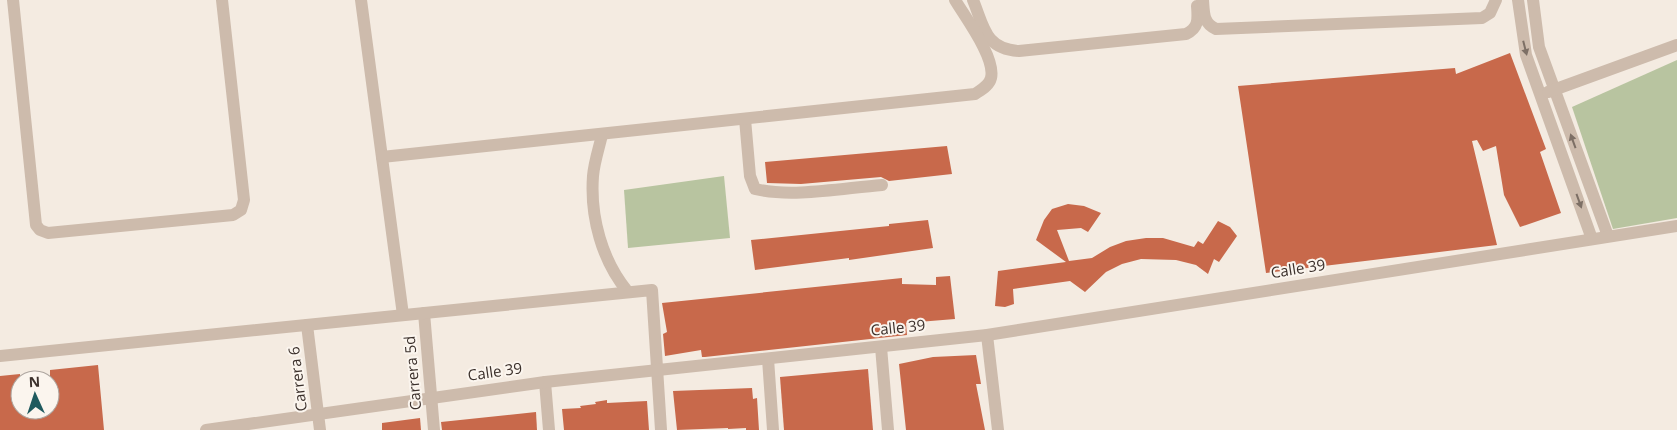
<svg xmlns="http://www.w3.org/2000/svg" width="1677" height="430" font-family="'Open Sans',sans-serif">
<style>
.green{fill:#b8c4a0}
.building{fill:#c8694b}
.lines{fill:none;stroke-linecap:round;stroke-linejoin:round}
.minor{stroke:#cdbbac;stroke-width:12}
.oneway{fill:#7d6f65}
.labels{text-anchor:middle;stroke-width:4;stroke-linejoin:round;paint-order:stroke}
.street-label{font-size:15px;fill:#3b302b;stroke:#fbf5ee}
</style>
<rect width="100%" height="100%" fill="#f4ebe1"/>
<g class="green">
<polygon points="1677,60 1677,218 1613,229 1572,107"/>
<polygon points="724,176 730,238 628,248 624,190"/>
</g>
<g class="building">
<polygon points="1510,53 1546,149 1540,152 1561,213 1520,227 1504,195 1496,146 1483,151 1477,140 1472,141 1497,245 1266,273 1238,86 1455,68 1456,74"/>
<polygon points="947,146 952,174 889,181 881,177 801,184 767,183 765,162"/>
<polygon points="1068,204 1084,206 1101,213 1088,232 1081,228 1057,230 1069,261 1092,258 1110,247 1126,241 1146,238 1163,238 1194,247 1198,241 1203,244 1218,221 1230,227 1237,236 1219,262 1214,259 1208,274 1196,265 1176,260 1141,259 1122,264 1106,272 1085,292 1070,281 1013,289 1014,304 1005,307 995,306 998,271 1066,262 1036,240 1044,220 1052,209"/>
<polygon points="928,220 933,248 849,260 849,258 755,270 751,240 889,226 889,224"/>
<polygon points="950,276 955,319 906,323 907,335 705,357 702,357 701,350 665,356 663,334 667,332 662,303 902,278 902,284 936,285 936,277"/>
<polygon points="976,355 981,384 976,384 985,430 906,430 899,364 933,357"/>
<polygon points="98,365 104,430 0,430 0,376 20,374 20,410 50,410 50,370"/>
<polygon points="868,369 873,430 784,430 780,377"/>
<polygon points="752,388 753,399 757,398 759,430 746,430 746,428 728,429 728,428 677,430 673,391"/>
<polygon points="607,400 607,403 647,401 649,430 564,430 562,409 581,408 580,406 596,404 595,402"/>
<polygon points="536,412 537,430 442,430 441,422"/>
<polygon points="420,418 421,430 382,430 382,423"/>
</g>
<g class="lines">
<g class="minor">
<polyline points="13,0 36,225 40,230 48,233 233,215 241,210 244,200 222,0"/>
<polyline points="361,0 403,315"/>
<path d="M 973,0 C 984,27 985,49 1019,51 L 1186,34 C 1199,28 1198,19 1197,6"/>
<path d="M 1203,0 C 1204,13 1203,23 1216,29 L 1482,18 L 1490,13 L 1496,0"/>
<polyline points="1518,0 1526,55 1592,239"/>
<polyline points="1533,0 1539,47 1608,236"/>
<polyline points="1548,92 1677,45"/>
<path d="M 745,119 L 750,176 L 755,189 C 792,198 843,188 882,185"/>
<path d="M 602,135 C 599,148 594,163 593,176 C 590,217 602,261 628,292"/>
<path d="M 382,157 L 975,94 C 981,90 989,86 991,78 C 996,58 965,17 955,0"/>
<polyline points="424,313 434,430"/>
<polyline points="307,325 320,430"/>
<polyline points="987,335 998,430"/>
<polyline points="881,347 888,430"/>
<polyline points="0,356 652,290 661,430"/>
<polyline points="768,359 773,430"/>
<polyline points="545,382 549,430"/>
<polyline points="206,430 545,382 987,335 1677,226"/>
</g>
</g>
<defs><path id="oneway-solid" d="M-6-.8H1V-3.2L6.5 0L1 3.2V.8H-6Z" transform="scale(1.25)"/></defs>
<g class="oneway">
<use href="#oneway-solid" transform="translate(1525 48) rotate(76)"/>
<use href="#oneway-solid" transform="translate(1573 141) rotate(-110)"/>
<use href="#oneway-solid" transform="translate(1579 201) rotate(70)"/>
</g>
<g class="labels">
<g class="street-label">
<text transform="translate(1298 269) rotate(-9)" y="5">Calle 39</text>
<text transform="translate(898 328) rotate(-6)" y="5">Calle 39</text>
<text transform="translate(495 372) rotate(-8)" y="5">Calle 39</text>
<text transform="translate(413 373) rotate(-95)" y="5">Carrera 5d</text>
<text transform="translate(298 379) rotate(-97)" y="5">Carrera 6</text>
</g>
</g>
<g transform="translate(35 395) rotate(357)"><circle r="24" fill="#fbf5ee" stroke="#aea6a0"/>
<path d="M0-4L9 19L0 12L-9 19Z" fill="#1f5a5e"/>
<text y="-8" font-size="14" font-weight="bold" text-anchor="middle" fill="#3b302b">N</text>
</g>
</svg>
